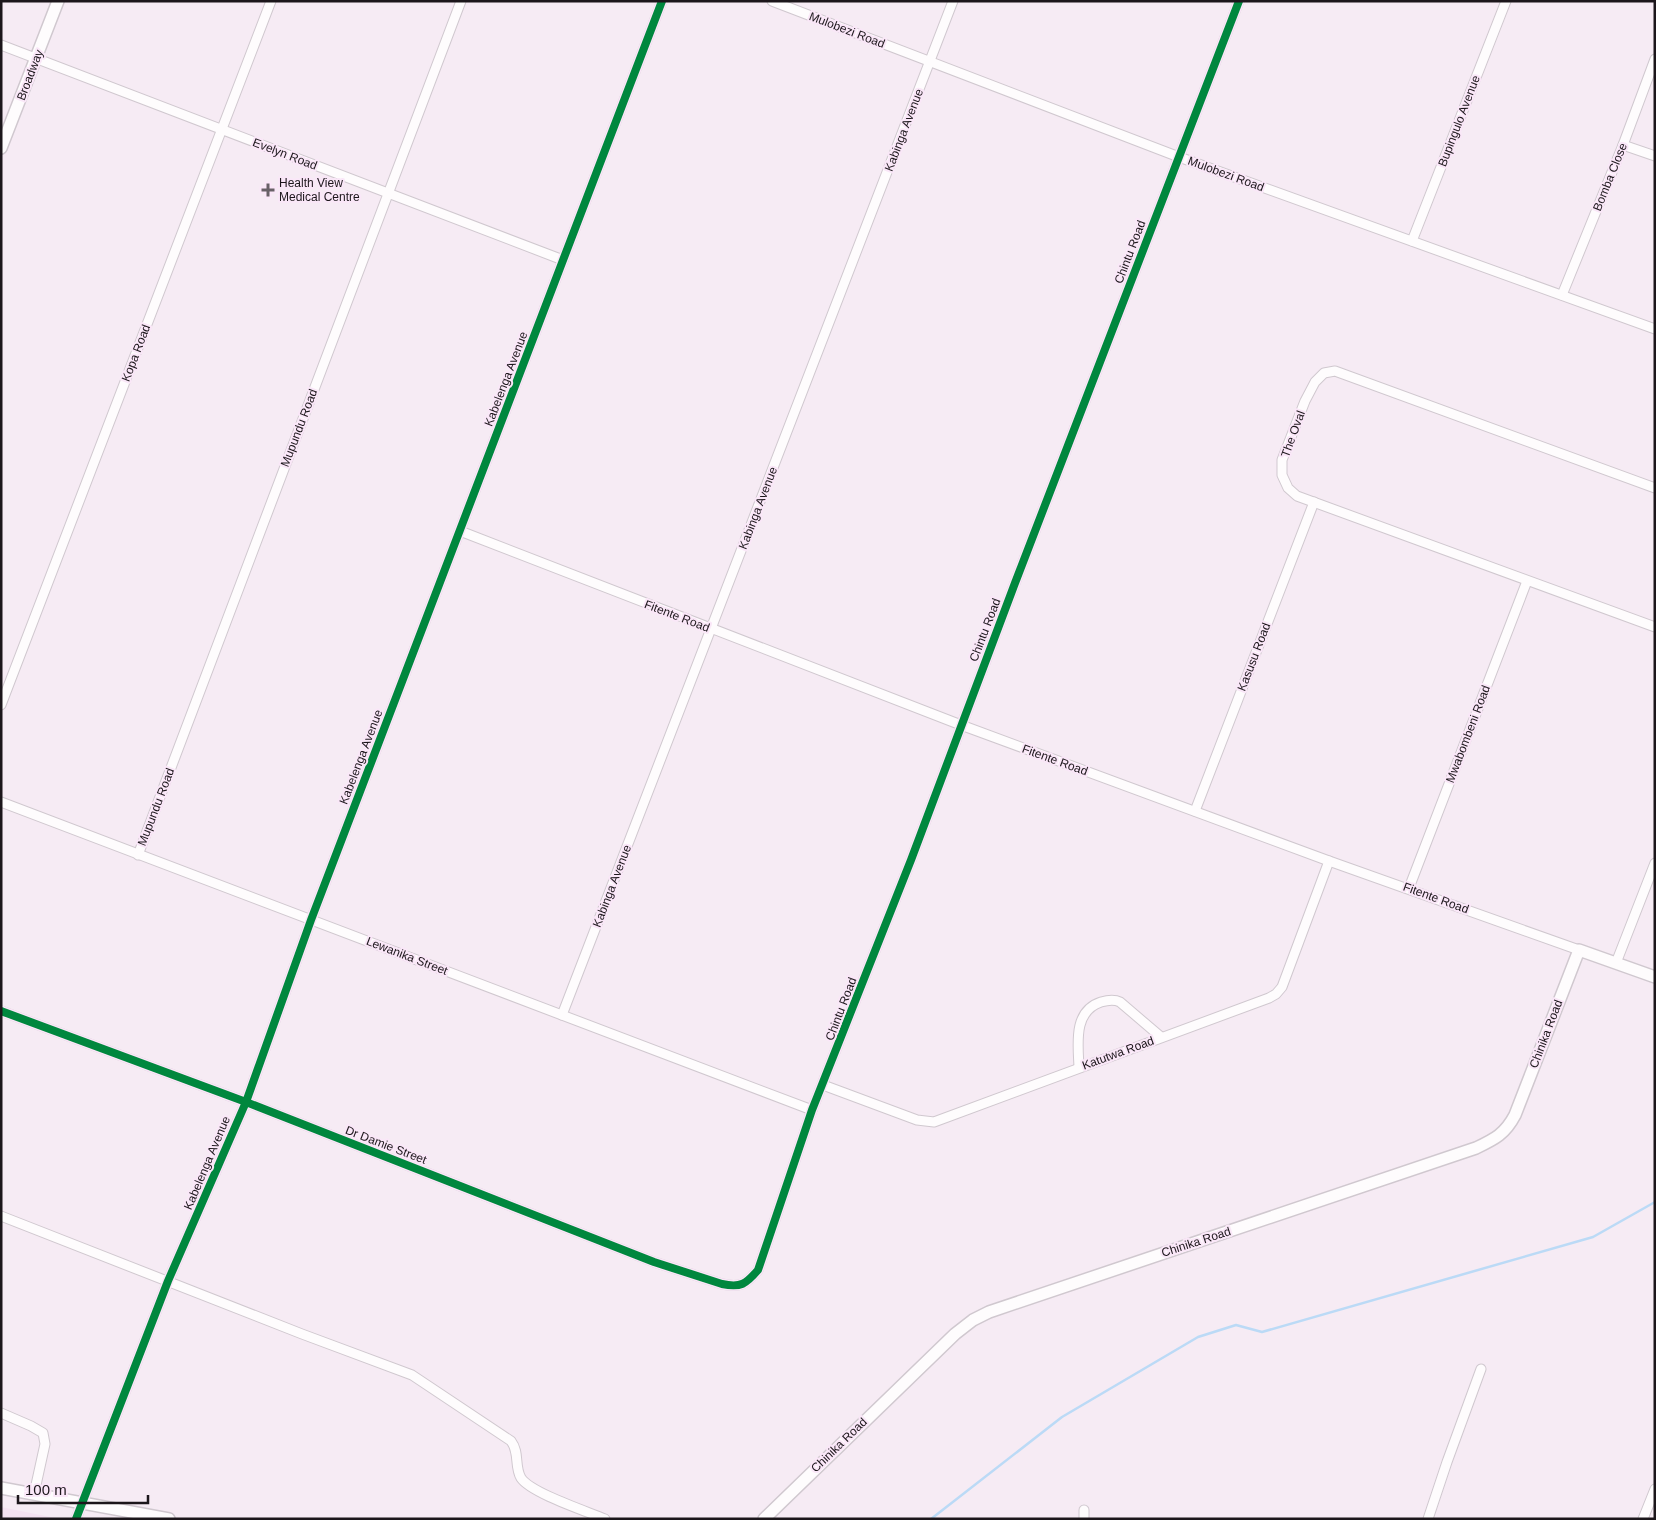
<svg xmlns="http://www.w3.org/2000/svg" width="1656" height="1520" font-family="Helvetica,sans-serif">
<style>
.built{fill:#f4e1f1}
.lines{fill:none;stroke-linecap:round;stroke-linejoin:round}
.stream{stroke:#bbdaf6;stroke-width:2.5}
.minor-casing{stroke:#d0c8cf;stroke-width:11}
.major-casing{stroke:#d0c8cf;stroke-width:14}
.minor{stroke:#fefcfd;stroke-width:9}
.major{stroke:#fefcfd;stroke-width:11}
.cycleway-casing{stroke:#fae7f8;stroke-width:11}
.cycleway{stroke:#00873e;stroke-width:8}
.poi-dot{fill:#686167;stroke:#fae7f8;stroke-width:2}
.labels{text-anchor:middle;stroke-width:4;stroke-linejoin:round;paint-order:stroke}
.street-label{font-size:12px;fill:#1c161b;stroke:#fae7f8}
.poi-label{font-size:12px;fill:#1c161b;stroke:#fae7f8;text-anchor:start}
</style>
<rect width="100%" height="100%" fill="#f6ebf4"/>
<polygon class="built" points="1,1507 60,1519 1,1519"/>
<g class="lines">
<polyline class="stream" points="931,1519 1062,1417 1198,1337 1236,1325 1262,1332 1593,1237 1655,1202"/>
<defs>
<g id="minor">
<polyline points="772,1 1179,157 1655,329"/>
<polyline points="1,45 563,260"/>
<polyline points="1623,145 1655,156"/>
<polyline points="1412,241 1506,1"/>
<polyline points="1562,295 1623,145 1655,59"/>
<polyline points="1655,488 1335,371 1324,373 1315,382 1305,401 1282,460 1282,475 1288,488 1297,496 1655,627"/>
<polyline points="460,531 961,725 1329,861 1579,950"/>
<polyline points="1,705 271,1"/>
<polyline points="1,802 812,1110"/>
<polyline points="1195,811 1314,502"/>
<polyline points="138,855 461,1"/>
<polyline points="1409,888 1527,581"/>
<polyline points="1616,963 1655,863"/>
<path d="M 1,1011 L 246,1102 L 654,1262 L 722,1284 C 741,1288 746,1284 758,1270 L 812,1110 L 911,860 L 1015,583 L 1239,1"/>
<polyline points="562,1015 953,1"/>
<path d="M 1079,1067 C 1078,1044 1073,1011 1101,1002 C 1108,1000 1114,999 1120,1002 L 1161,1037"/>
<polyline points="823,1085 917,1120 934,1122 1269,998 1276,994 1282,987 1329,861"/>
<path d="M 1,1216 L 302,1334 L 412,1375 L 511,1441 C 520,1453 514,1466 521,1478 C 531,1493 586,1511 605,1519"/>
<polyline points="1,1413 31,1426 43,1433 45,1444 34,1494"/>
<polyline points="76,1519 168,1281 246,1102 311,920 662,1"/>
<polyline points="1084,1519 1084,1510"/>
<polyline points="1428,1519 1447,1462 1481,1369"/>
<polyline points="1643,1519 1655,1489"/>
</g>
<g id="major">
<polyline points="1,148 58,1"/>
<polyline points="1,1488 169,1519"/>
<path d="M 764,1519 L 955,1334 L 973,1320 L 989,1312 L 1476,1148 C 1495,1139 1505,1134 1515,1115 L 1579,950 L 1655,977"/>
</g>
</defs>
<use href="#minor" class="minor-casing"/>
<use href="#major" class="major-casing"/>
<use href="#minor" class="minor"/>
<use href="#major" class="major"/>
<defs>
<g id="cycleway">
<path d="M 1,1011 L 246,1102 L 654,1262 L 722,1284 C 741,1288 746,1284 758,1270 L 812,1110 L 911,860 L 1015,583 L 1239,1"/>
<polyline points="76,1519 168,1281 246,1102 311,920 662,1"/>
</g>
</defs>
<use href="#cycleway" class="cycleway-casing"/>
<use href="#cycleway" class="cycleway"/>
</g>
<path class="poi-dot" d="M265.5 182.5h5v5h5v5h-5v5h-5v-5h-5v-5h5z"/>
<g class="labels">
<g class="street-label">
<text transform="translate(847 30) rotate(21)" y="4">Mulobezi Road</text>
<text transform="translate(30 75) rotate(-69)" y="4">Broadway</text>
<text transform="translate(1459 121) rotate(-69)" y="4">Bupingulo Avenue</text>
<text transform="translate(904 130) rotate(-69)" y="4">Kabinga Avenue</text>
<text transform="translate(285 154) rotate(21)" y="4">Evelyn Road</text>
<text transform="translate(1226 174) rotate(20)" y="4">Mulobezi Road</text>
<text transform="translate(1610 177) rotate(-68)" y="4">Bomba Close</text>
<text transform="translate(1130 252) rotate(-69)" y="4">Chintu Road</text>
<text transform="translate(136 353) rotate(-69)" y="4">Kopa Road</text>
<text transform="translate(506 379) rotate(-69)" y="4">Kabelenga Avenue</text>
<text transform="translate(299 428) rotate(-69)" y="4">Mupundu Road</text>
<text transform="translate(1293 434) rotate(-70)" y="4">The Oval</text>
<text transform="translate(758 508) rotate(-69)" y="4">Kabinga Avenue</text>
<text transform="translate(677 616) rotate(21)" y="4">Fitente Road</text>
<text transform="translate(985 630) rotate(-69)" y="4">Chintu Road</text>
<text transform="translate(1254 657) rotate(-69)" y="4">Kasusu Road</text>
<text transform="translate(1468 734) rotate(-69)" y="4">Mwabombeni Road</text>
<text transform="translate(361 757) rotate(-69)" y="4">Kabelenga Avenue</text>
<text transform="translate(1055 760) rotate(20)" y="4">Fitente Road</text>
<text transform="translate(156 807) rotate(-69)" y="4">Mupundu Road</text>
<text transform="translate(612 886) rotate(-69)" y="4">Kabinga Avenue</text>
<text transform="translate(1436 898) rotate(20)" y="4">Fitente Road</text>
<text transform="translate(407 956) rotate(21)" y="4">Lewanika Street</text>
<text transform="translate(841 1009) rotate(-69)" y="4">Chintu Road</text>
<text transform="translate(1546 1034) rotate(-69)" y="4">Chinika Road</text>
<text transform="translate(1118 1053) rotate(-20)" y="4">Katutwa Road</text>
<text transform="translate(386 1145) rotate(21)" y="4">Dr Damie Street</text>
<text transform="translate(207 1163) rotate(-67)" y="4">Kabelenga Avenue</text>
<text transform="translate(1196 1242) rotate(-18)" y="4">Chinika Road</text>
<text transform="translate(839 1445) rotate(-44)" y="4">Chinika Road</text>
</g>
<g class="poi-label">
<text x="279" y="187">Health View<tspan x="279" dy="14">Medical Centre</tspan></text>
</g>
</g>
<rect width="1656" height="1520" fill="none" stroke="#1c161b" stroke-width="5"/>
<path d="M18 1495v8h130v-8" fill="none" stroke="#1c161b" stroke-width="2.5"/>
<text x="25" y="1495" font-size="15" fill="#1c161b" stroke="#fae7f8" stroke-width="4" paint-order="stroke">100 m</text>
</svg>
